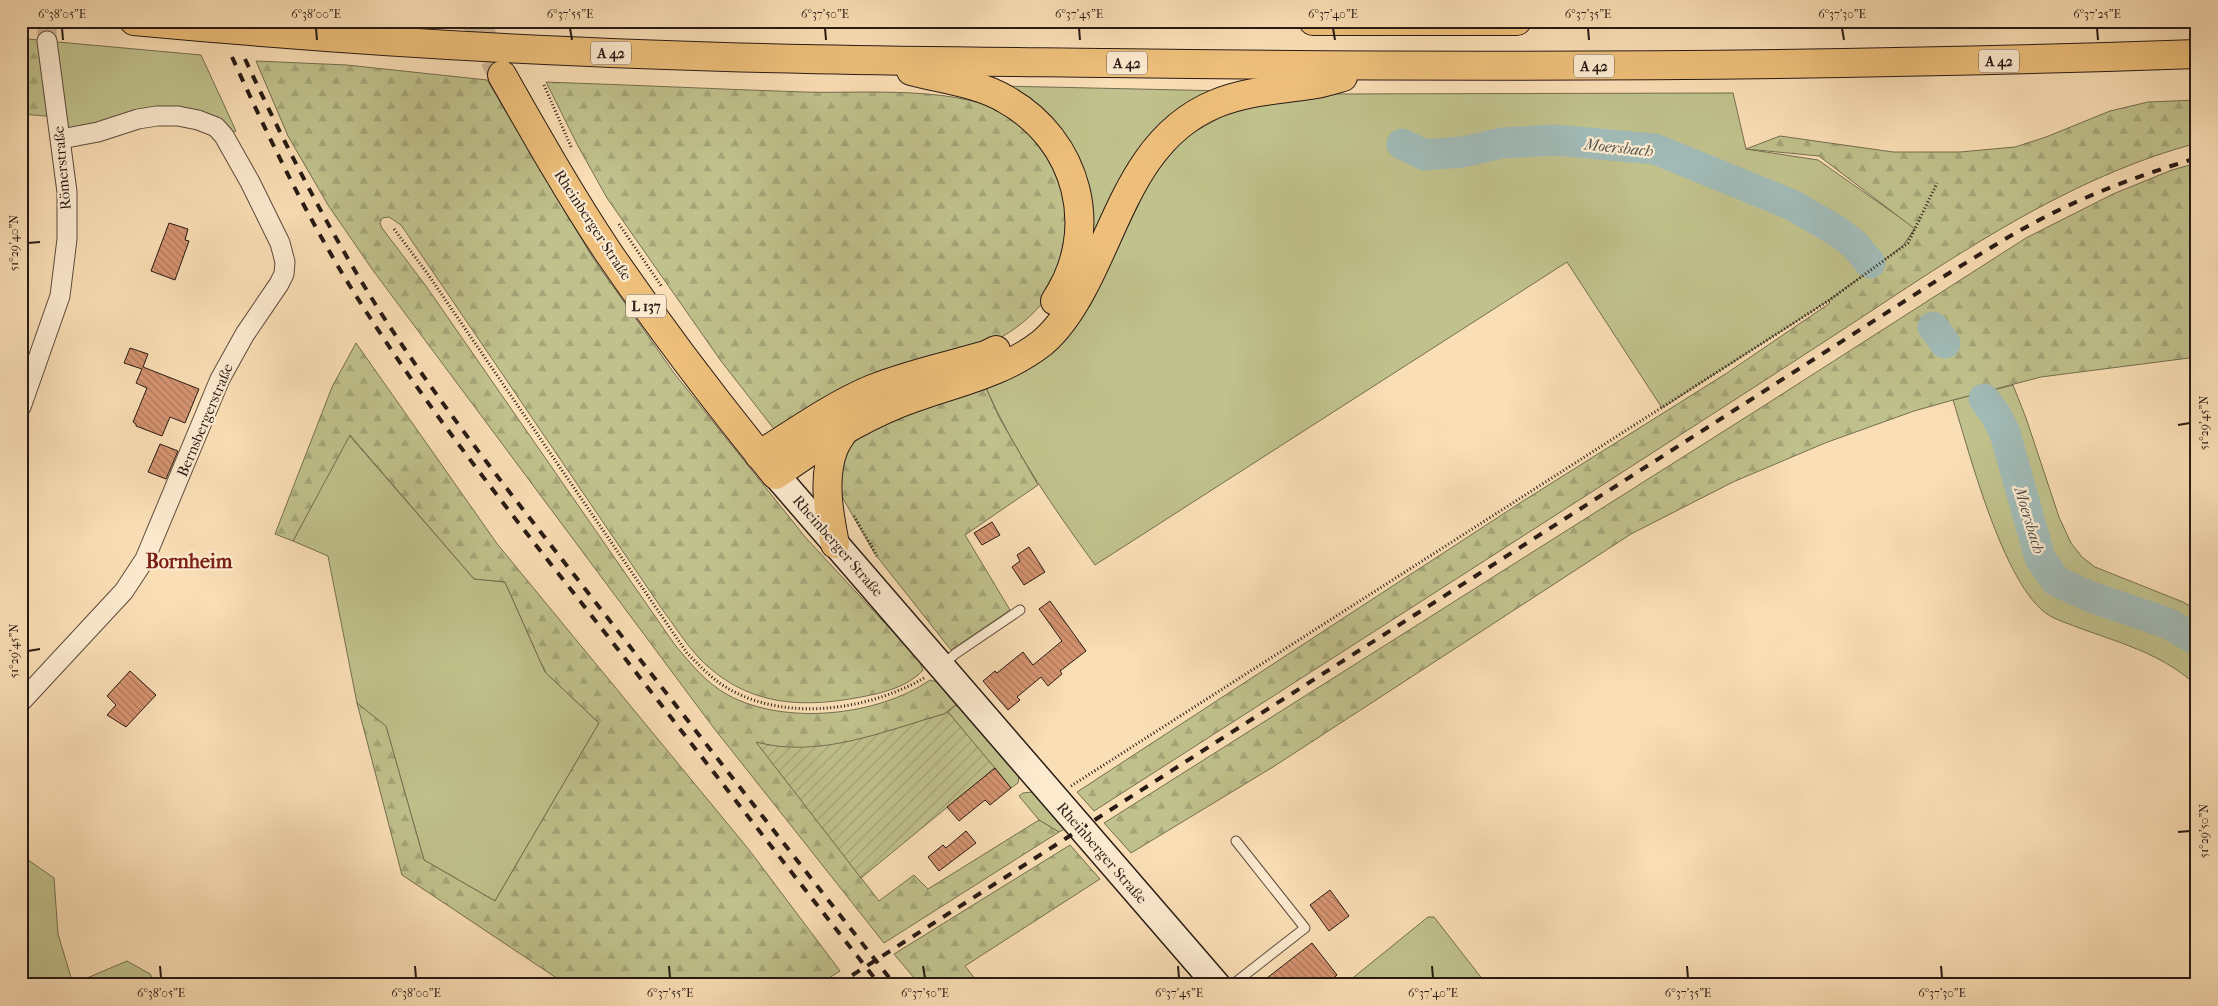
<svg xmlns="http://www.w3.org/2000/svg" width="2218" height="1006" font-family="'IM FELL French Canon',serif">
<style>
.grass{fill:#c0c18c;stroke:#746e50}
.forest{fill:url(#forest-firs);stroke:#746e50}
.garden{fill:url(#garden-furrows);stroke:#746e50}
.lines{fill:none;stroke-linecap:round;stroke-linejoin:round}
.river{stroke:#a1bab6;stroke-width:31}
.building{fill:url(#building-back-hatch);stroke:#281a14}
.street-tunnel{stroke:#d0b795;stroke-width:19;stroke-dasharray:19 9;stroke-linecap:butt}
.primary-tunnel{stroke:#d0b795;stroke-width:28;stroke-dasharray:28 14;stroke-linecap:butt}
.lane-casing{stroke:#5c4b3c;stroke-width:11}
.street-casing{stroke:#5c4b3c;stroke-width:21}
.secondary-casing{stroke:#281a14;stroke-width:29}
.primary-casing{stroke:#281a14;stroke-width:30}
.highway-casing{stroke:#281a14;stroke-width:30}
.path{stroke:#281a14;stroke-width:3;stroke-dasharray:1 2.5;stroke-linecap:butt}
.lane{stroke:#fceacf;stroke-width:9}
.street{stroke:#fceacf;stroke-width:19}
.secondary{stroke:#fceacf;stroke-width:26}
.primary{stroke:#edbf7a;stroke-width:28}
.highway{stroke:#edbf7a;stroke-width:28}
.rail{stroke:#281a14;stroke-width:4;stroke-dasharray:9 9;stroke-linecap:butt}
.ticks{fill:none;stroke:#281a14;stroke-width:2}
.labels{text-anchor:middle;stroke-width:4.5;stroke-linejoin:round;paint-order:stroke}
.shield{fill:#fceacf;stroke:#68584c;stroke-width:1}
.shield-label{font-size:14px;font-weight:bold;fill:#281a14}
.street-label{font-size:15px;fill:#281a14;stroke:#fceacf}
.water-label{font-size:16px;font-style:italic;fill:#52524d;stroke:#fceacf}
.district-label{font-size:20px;font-weight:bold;fill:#7a1f14;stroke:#fceacf}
.neatline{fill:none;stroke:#281a14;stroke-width:2}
.ticks-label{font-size:12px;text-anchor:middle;fill:#281a14}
</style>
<defs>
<pattern id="forest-firs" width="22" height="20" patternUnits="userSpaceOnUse" patternTransform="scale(1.25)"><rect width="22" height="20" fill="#c0c18c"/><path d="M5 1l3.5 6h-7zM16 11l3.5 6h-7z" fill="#a5a578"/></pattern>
<pattern id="garden-furrows" width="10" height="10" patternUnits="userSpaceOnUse" patternTransform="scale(1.25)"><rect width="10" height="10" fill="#c0c18c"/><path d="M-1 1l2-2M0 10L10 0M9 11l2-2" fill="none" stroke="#a5a578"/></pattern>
<pattern id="building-back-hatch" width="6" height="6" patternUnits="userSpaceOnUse" patternTransform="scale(1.25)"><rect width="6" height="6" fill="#d69471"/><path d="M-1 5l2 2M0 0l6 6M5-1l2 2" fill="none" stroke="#ae785c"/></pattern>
</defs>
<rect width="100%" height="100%" fill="#fadeb5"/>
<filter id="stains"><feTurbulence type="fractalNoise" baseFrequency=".004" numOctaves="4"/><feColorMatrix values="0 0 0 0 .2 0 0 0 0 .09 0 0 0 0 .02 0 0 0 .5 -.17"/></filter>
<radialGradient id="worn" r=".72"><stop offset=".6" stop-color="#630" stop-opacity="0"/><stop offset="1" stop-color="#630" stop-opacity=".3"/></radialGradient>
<g class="grass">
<polygon points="47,41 201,55 236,131 224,136 178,116 61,139"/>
<polygon points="1000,86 1228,91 1207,103 1092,258"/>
<path d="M 1733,93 L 1746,149 L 1818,160 L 1915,228 L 1903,246 L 1828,301 L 1662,408 L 1567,262 L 1095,565 C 1053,507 1015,453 986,388 L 1050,352 L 1090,306 L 1151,178 L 1185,137 L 1243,105 L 1331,94 Z"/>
<path d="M 2013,385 L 2026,418 L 2059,517 L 2071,543 L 2082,557 L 2095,567 L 2183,602 L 2197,610 L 2197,686 C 2157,648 2102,639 2054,618 C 2006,597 1969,451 1953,400 Z"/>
<polygon points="349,435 474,579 505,582 545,672 599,723 495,901 424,860 386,727 357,703 328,556 293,541"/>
<polygon points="958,703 1017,771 1019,776 1018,783 1011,788 948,712"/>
<polygon points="1032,792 1065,829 1059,832 1039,820 1019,796 1023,793"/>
<polygon points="21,855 54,878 58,934 73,984 127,961 150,974 157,985 21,985"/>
<polygon points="1428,917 1434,917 1487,985 1344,985"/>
</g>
<g class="forest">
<polygon points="21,38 47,41 58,117 21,114"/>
<path d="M 256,61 L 347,65 L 487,80 L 593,258 L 674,373 L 806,538 L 919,660 L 923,670 C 908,687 882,693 861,697 C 799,709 745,705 699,658 C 685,643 674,625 662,609 L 401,225 L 389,217 L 382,218 L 380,223 L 382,228 L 426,286 L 675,645 C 691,664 706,683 728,695 C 785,726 878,716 930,680 L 937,682 L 958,703 L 944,714 C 902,726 842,749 798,749 C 784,749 771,745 757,743 L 879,901 L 914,875 L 928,889 L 1039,820 L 1059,832 L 884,943 L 713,727 L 372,269 L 328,205 L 288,136 Z"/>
<path d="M 546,82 C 632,85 718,89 803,92 C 865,94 961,84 1015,118 C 1024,124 1044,143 1050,152 C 1055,158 1066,194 1067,202 C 1068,209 1067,217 1067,225 C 1067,277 1045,312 1000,338 L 782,429 L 774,429 L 721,361 L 607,198 L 578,146 Z"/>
<path d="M 2197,100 L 2197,143 C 2085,173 1987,235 1891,298 C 1841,331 1790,364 1739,397 C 1524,536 1309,673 1094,811 L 1077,792 L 1523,501 L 1727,373 L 1830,303 L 1828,301 L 1903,246 L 1915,229 L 1819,156 L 1746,149 L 1780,136 L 1893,152 L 1960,152 L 2015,147 L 2046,137 L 2110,111 L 2148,102 Z"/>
<polygon points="2197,163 2197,357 2041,377 1953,400 1914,411 1825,443 1733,482 1631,534 1273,767 1131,853 1104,823 1751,414 2026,238 2113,194 2172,170"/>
<polygon points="356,343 498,545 750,851 840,971 818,985 567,985 402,875 357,703 386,726 424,860 495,901 599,723 545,672 505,582 474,579 350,435 293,541 275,534 332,387"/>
<polygon points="986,388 999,417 1038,485 965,535 1010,610 951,650 875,554 841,495 839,474 851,445 875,425"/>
<polygon points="1070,845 1100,879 965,966 980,985 920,985 894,954"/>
</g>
<path class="garden" d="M 948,712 L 995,768 L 861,878 L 756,742 C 819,759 884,731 944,714 Z"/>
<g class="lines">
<g class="river">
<polyline points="1402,144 1425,155 1462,152 1502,143 1554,140 1655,149 1792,205 1837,231 1854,244 1870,263"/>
<polyline points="1933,327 1945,343"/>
<polyline points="1984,399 1996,415 2005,433 2040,558 2056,581 2091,597 2167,623 2197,640"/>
</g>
</g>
<g class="building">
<polygon points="169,223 188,229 185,240 189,241 175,280 151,271"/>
<polygon points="130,348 148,354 143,367 199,389 185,423 170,417 162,436 136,426 136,424 133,422 147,388 136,383 142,369 124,363"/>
<polygon points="160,444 178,451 166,479 148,472"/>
<polygon points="992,522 1000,535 982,545 974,533"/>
<polygon points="1029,547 1045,572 1024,585 1012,567 1020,561 1017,555"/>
<polygon points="1050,601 1086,651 1060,671 1062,674 1048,686 1041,677 1017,697 1020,700 1008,710 983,681 995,671 997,673 1023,652 1033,665 1062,641 1039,609"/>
<polygon points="130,671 156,695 126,727 107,715 116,705 107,696"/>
<polygon points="995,768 1011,788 990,805 985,800 959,821 947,807"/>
<polygon points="966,831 976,843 939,871 928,857 943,845 946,848"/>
<polygon points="1330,890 1349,916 1329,931 1310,905"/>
<polygon points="1312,943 1337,975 1325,985 1258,985"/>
</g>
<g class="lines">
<polyline class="street-tunnel" points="47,21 47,41"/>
<polyline class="primary-tunnel" points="475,21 502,75"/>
<defs>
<g id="lane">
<polyline points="943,665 955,654 1020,610"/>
<polyline points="1232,985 1305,928 1236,841"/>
</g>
<g id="street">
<polyline points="21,407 60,296 67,239 67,192 47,41"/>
<polyline points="21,702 124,591 145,559 220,379 245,334 279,284 284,274 285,262 280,243 250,182 224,136 216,127 198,120 178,116 157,116 138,119 98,132 61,139"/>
</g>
<polyline id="secondary" points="776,475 1217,985"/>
<path id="primary" d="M 502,75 C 536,135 570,195 608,252 C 660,328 716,402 775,474"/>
<g id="highway">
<path d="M 134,21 C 286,35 438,46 590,52 C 762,60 935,61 1108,63 C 1471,68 1834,67 2197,54"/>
<polyline points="1313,21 1517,21"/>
<path d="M 911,71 C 941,79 978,83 1005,99 C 1079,140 1102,231 1055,301"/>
<path d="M 759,455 C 796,432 832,406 872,389 C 909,374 948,366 986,355 L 996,350"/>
<path d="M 776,475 C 815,447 855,421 900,403 C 948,384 1000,376 1042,343 C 1060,328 1073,307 1084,286 C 1119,220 1138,136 1215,104 C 1246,91 1277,90 1310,85 C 1321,84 1333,80 1343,77"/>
<path d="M 835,544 C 829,514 822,478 834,448 C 837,441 842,434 846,428"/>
</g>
</defs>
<use href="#lane" class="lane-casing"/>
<use href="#street" class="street-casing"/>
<use href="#secondary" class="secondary-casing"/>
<use href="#primary" class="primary-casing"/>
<use href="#highway" class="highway-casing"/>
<g class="path">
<polyline points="544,85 572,149"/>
<polyline points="619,224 662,287"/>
<path d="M 394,229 L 427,273 L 687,653 C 699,665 710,677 724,686 C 782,723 867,711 924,678"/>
<polyline points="854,516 877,556"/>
<polyline points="1071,786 1828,301 1908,243 1937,183"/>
</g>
<use href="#lane" class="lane"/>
<use href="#street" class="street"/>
<use href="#secondary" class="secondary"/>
<use href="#primary" class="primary"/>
<use href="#highway" class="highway"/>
<g class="rail">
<path d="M 232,57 C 273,147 316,236 371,319 C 444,432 530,537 613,643 C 702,757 790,871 880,985"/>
<path d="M 245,59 C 285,145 328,229 379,310 C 451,422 536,525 617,630 C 710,749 802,867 895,985"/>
<path d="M 837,985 L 1936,281 C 1971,260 2005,238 2041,219 C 2091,193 2143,174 2197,158"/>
</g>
</g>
<path class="ticks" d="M 62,28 L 63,40M 316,28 L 317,40M 570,28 L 572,40M 825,28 L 826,40M 1079,28 L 1080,40M 1333,28 L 1335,40M 1588,28 L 1589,40M 1842,28 L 1844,40M 2097,28 L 2098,40M 28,243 L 40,242M 2178,425 L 2190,423M 28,651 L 40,649M 2178,832 L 2190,831M 160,966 L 161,978M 415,966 L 416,978M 669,966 L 670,978M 923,966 L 925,978M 1178,966 L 1179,978M 1432,966 L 1433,978M 1687,966 L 1688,978M 1941,966 L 1942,978"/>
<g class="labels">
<g class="shield">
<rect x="591" y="41.5" width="40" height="23" rx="4"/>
<rect x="1979" y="49.5" width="40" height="23" rx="4"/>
<rect x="1107" y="51.5" width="40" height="23" rx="4"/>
<rect x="1574" y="54.5" width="40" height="23" rx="4"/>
<rect x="626" y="294.5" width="40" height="23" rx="4"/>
</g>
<g class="shield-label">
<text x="611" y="58">A 42</text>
<text x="1999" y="66">A 42</text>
<text x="1127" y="68">A 42</text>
<text x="1594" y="71">A 42</text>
<text x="646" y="311">L 137</text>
</g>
<g class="street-label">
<text transform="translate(62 168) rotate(-95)" y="5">Römerstraße</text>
<text transform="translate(593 225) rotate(57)" y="5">Rheinberger Straße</text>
<text transform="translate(205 420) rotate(-67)" y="5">Bernsbergerstraße</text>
<text transform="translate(838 546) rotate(49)" y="5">Rheinberger Straße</text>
<text transform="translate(1102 853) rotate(49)" y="5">Rheinberger Straße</text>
</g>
<g class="water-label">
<text transform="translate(1619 147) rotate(6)" y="6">Moersbach</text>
<text transform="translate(2030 520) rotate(73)" y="6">Moersbach</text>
</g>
<g class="district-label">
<text x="189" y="568">Bornheim</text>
</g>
</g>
<rect width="2218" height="1006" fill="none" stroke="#fadeb5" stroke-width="55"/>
<rect x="28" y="28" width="2162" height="950" class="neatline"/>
<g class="ticks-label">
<text x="62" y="18">6°38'05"E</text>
<text x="316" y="18">6°38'00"E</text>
<text x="570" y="18">6°37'55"E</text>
<text x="825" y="18">6°37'50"E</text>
<text x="1079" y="18">6°37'45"E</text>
<text x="1333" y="18">6°37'40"E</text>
<text x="1588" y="18">6°37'35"E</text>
<text x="1842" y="18">6°37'30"E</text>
<text x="2097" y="18">6°37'25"E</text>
<text transform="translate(14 243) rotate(-90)" y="4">51°29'40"N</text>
<text transform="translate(2204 423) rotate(-90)" y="4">51°29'45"N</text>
<text transform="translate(14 651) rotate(-90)" y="4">51°29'45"N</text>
<text transform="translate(2204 831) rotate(-90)" y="4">51°29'50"N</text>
<text x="161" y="997">6°38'05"E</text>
<text x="416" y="997">6°38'00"E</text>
<text x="670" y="997">6°37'55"E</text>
<text x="925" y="997">6°37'50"E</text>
<text x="1179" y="997">6°37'45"E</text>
<text x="1433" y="997">6°37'40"E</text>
<text x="1688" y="997">6°37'35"E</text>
<text x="1942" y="997">6°37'30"E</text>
</g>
<rect width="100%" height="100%" filter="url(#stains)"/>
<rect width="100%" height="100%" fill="url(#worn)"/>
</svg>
